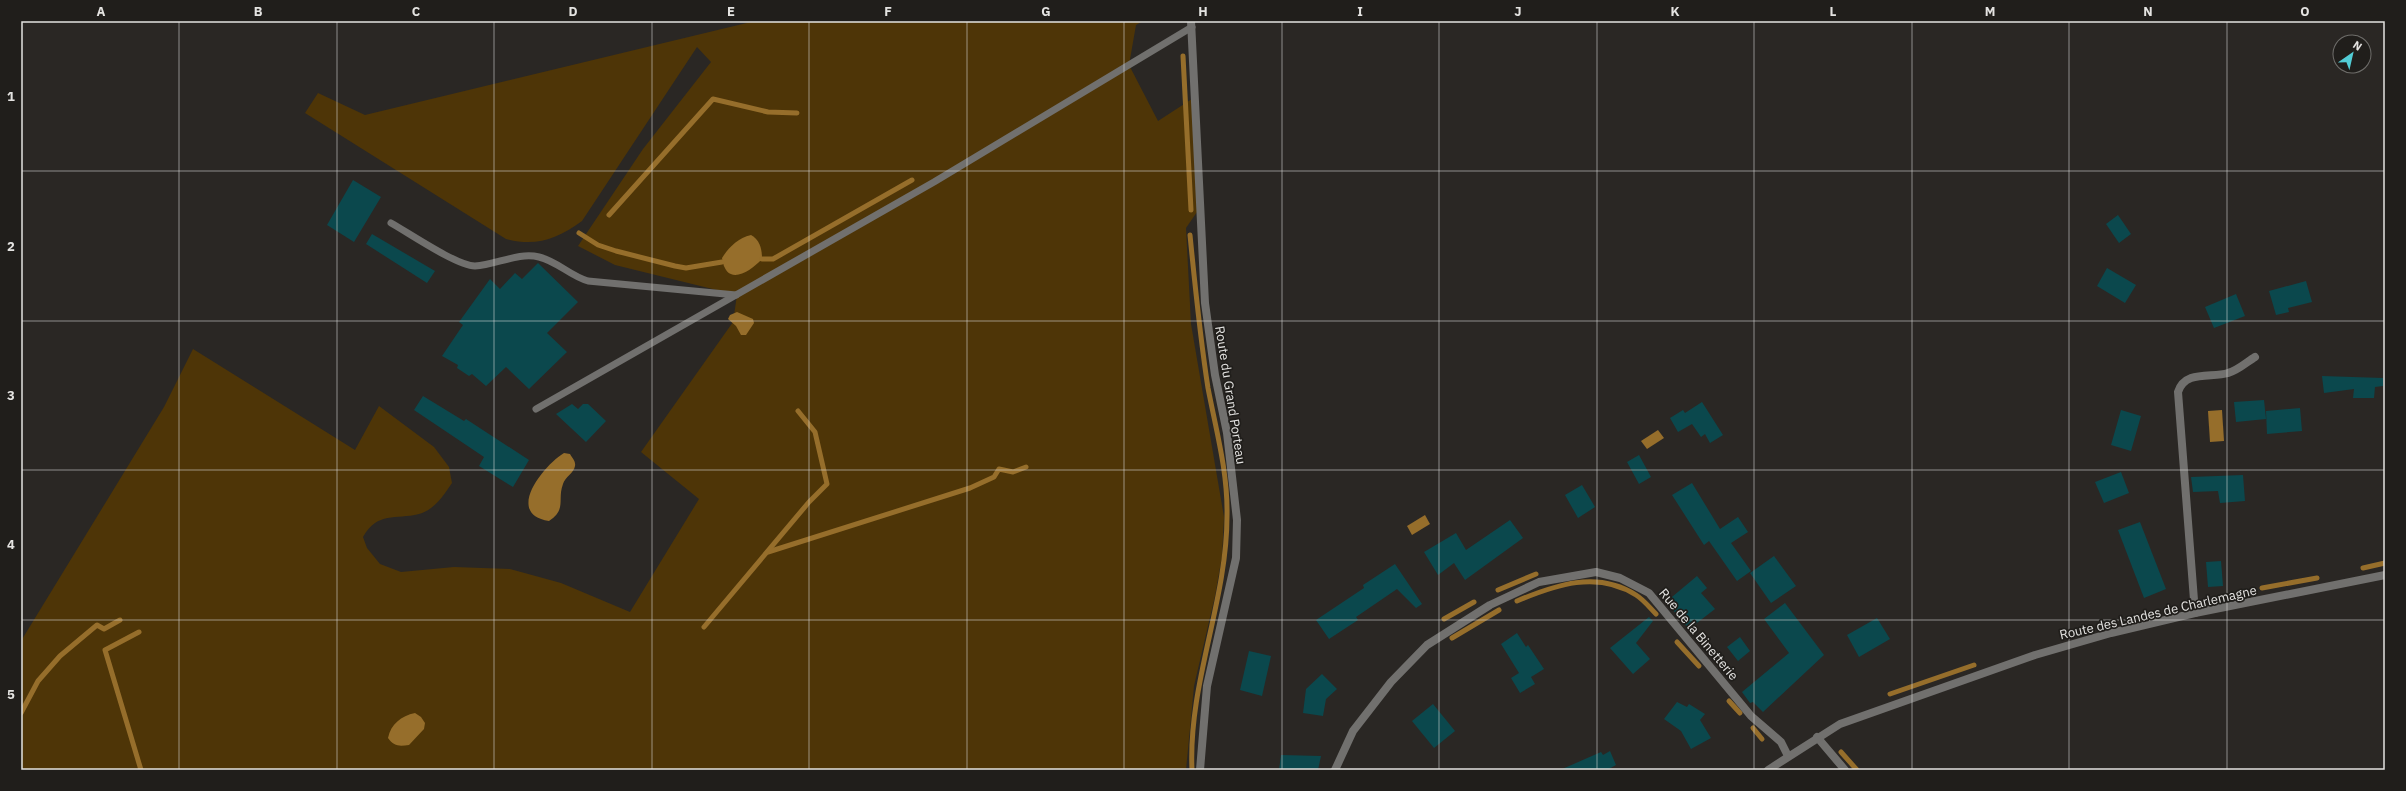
<svg xmlns="http://www.w3.org/2000/svg" width="2406" height="791" font-family="'IBM Plex Sans',sans-serif">
<style>
.green{fill:#4e3507}
.water{fill:#966e2b}
.lines{fill:none;stroke-linecap:round;stroke-linejoin:round}
.stream{stroke:#966e2b;stroke-width:5}
.building{fill:#0b484d}
.service{stroke:#71706e;stroke-width:7}
.minor{stroke:#71706e;stroke-width:8}
.grid{fill:none;stroke:#e4e3e1;stroke-width:1;stroke-opacity:0.55}
.labels{text-anchor:middle;stroke-width:3.5;stroke-linejoin:round;paint-order:stroke}
.street-label{font-size:13px;fill:#e4e3e1;stroke:#201e1b}
.neatline{fill:none;stroke:#e4e3e1;stroke-width:1.5}
.grid-label{font-size:13px;text-anchor:middle;font-weight:bold;fill:#e4e3e1}
</style>
<rect width="100%" height="100%" fill="#2a2724"/>
<path class="green" d="M 755,21 L 1143,21 L 1136,25 L 1129,65 L 1158,121 L 1195,97 L 1197,212 L 1186,228 L 1191,324 L 1224,517 L 1222,556 L 1215,596 L 1194,686 L 1186,770 L 21,770 L 21,641 L 164,407 L 193,349 L 355,450 L 379,406 L 434,447 L 449,467 L 452,483 C 444,495 434,510 419,514 C 395,520 378,511 363,537 L 367,548 L 380,564 L 401,572 L 454,567 L 510,569 L 561,583 L 630,612 L 699,499 L 641,452 L 733,322 L 737,295 L 615,265 L 578,246 L 643,149 L 711,62 L 697,47 L 582,221 C 557,239 536,247 506,239 L 305,113 L 318,93 L 365,115 Z"/>
<g class="water">
<path d="M 751,235 C 760,240 762,249 762,259 C 749,273 726,287 722,258 C 729,247 738,238 751,235 Z"/>
<polygon points="737,312 753,319 754,323 746,335 741,335 736,326 728,319 730,315"/>
<polygon points="2222,410 2224,441 2210,442 2208,411"/>
<polygon points="1658,430 1664,438 1647,449 1641,441"/>
<path d="M 564,453 L 570,454 C 572,458 576,461 575,466 C 574,473 565,477 563,484 C 557,500 567,509 549,521 C 504,514 544,465 564,453 Z"/>
<polygon points="1425,515 1430,524 1412,535 1407,526"/>
<path d="M 415,713 L 421,717 L 425,723 L 424,729 L 409,745 C 400,746 394,747 388,738 C 391,724 401,716 415,713 Z"/>
</g>
<g class="lines">
<g class="stream">
<polyline points="1183,56 1191,210"/>
<polyline points="609,215 713,99 768,112 797,113"/>
<polyline points="579,233 598,245 616,251 675,266 686,268 722,262"/>
<path d="M 1190,235 C 1195,286 1200,337 1208,388 C 1216,430 1228,472 1227,516 C 1227,602 1188,683 1192,770"/>
<polyline points="762,259 773,259 912,180"/>
<polyline points="768,552 970,488 994,477 999,469 1013,472 1026,467"/>
<polyline points="2363,568 2385,563"/>
<polyline points="2262,588 2317,578"/>
<polyline points="1498,590 1536,574"/>
<path d="M 1517,601 C 1555,585 1597,570 1636,595 C 1644,600 1650,608 1656,614"/>
<polyline points="1444,619 1474,602"/>
<polyline points="704,627 809,502 827,484 815,432 798,411"/>
<polyline points="139,632 105,650 141,770"/>
<polyline points="1452,638 1499,610"/>
<polyline points="1677,642 1699,666"/>
<polyline points="1890,694 1974,665"/>
<polyline points="1729,701 1740,713"/>
<polyline points="21,713 38,681 60,656 97,625 104,629 120,620"/>
<polyline points="1753,728 1762,739"/>
<polyline points="1841,752 1857,770"/>
</g>
</g>
<g class="building">
<polygon points="353,180 381,197 354,242 327,225"/>
<polygon points="2118,215 2131,234 2119,243 2106,224"/>
<polygon points="372,234 435,271 427,283 366,244"/>
<polygon points="538,263 578,302 547,333 567,352 529,389 506,367 486,386 472,374 469,376 457,368 458,365 442,356 463,325 459,322 490,279 500,289 515,273 522,279"/>
<polygon points="2107,268 2136,285 2125,303 2097,286"/>
<polygon points="2306,281 2312,302 2288,308 2289,312 2276,315 2269,291"/>
<polygon points="2236,294 2245,316 2214,328 2205,307"/>
<polygon points="2322,376 2383,378 2383,386 2375,387 2374,398 2353,398 2354,389 2324,393"/>
<polygon points="423,396 464,421 466,419 529,460 513,487 479,466 484,457 414,410"/>
<polygon points="2264,400 2266,419 2236,422 2234,402"/>
<polygon points="1702,402 1723,435 1710,443 1705,434 1701,437 1692,424 1678,432 1670,418 1683,410 1685,413"/>
<polygon points="572,404 578,409 583,404 588,404 606,421 586,442 556,414"/>
<polygon points="2300,408 2302,431 2267,434 2266,411"/>
<polygon points="2121,410 2141,416 2131,451 2111,445"/>
<polygon points="1639,455 1651,477 1639,484 1627,462"/>
<polygon points="2121,472 2129,493 2104,503 2095,482"/>
<polygon points="2243,475 2245,501 2220,503 2218,491 2193,492 2191,477"/>
<polygon points="1692,483 1720,529 1738,517 1748,532 1731,543 1751,571 1737,581 1709,541 1704,545 1672,495"/>
<polygon points="1582,485 1595,507 1578,518 1565,495"/>
<polygon points="1510,520 1523,538 1465,580 1454,563 1438,575 1424,552 1456,533 1466,550"/>
<polygon points="2140,522 2166,589 2144,598 2118,530"/>
<polygon points="1774,556 1796,586 1771,603 1750,573"/>
<polygon points="2221,561 2223,586 2208,587 2206,562"/>
<polygon points="1395,564 1422,604 1416,608 1397,589 1356,617 1358,620 1329,639 1316,620 1364,588 1363,585"/>
<polygon points="1697,576 1707,588 1701,593 1715,609 1689,629 1666,602"/>
<polygon points="1785,603 1824,655 1763,712 1753,702 1750,703 1742,692 1789,653 1764,619"/>
<polygon points="1649,617 1653,621 1636,643 1650,659 1633,674 1610,648"/>
<polygon points="1877,618 1890,639 1859,657 1847,635"/>
<polygon points="1517,633 1526,647 1528,645 1544,669 1531,677 1535,684 1520,693 1511,678 1519,673 1501,644"/>
<polygon points="1740,637 1750,651 1738,661 1727,647"/>
<polygon points="1249,651 1271,656 1262,696 1240,690"/>
<polygon points="1322,674 1337,689 1326,699 1323,716 1303,713 1306,689"/>
<polygon points="1677,702 1687,707 1689,704 1705,714 1700,720 1711,738 1691,749 1681,731 1664,719"/>
<polygon points="1433,704 1455,731 1434,748 1412,721"/>
<polygon points="1610,751 1616,765 1607,770 1560,770 1601,752 1603,755"/>
<polygon points="1281,755 1321,756 1318,770 1279,770"/>
</g>
<g class="lines">
<g class="service">
<path d="M 391,223 C 409,233 457,266 475,266 C 496,265 518,252 539,257 C 557,261 570,276 588,281 L 736,295"/>
<polyline points="536,409 934,182 1192,27"/>
</g>
<g class="minor">
<polyline points="1191,21 1205,303 1215,375 1227,433 1237,520 1236,558 1207,686 1200,770"/>
<path d="M 2195,613 L 2178,392 C 2185,370 2211,378 2228,373 C 2237,371 2247,362 2255,357"/>
<polyline points="1817,737 1845,770"/>
<polyline points="1335,770 1353,731 1391,682 1427,645 1490,605 1539,582 1596,572 1620,578 1649,593 1751,716 1781,742 1788,756"/>
<polyline points="1768,770 1840,724 2035,655 2111,633 2195,613 2385,575"/>
</g>
</g>
<path class="grid" d="M 179,21 L 179,770M 337,21 L 337,770M 494,21 L 494,770M 652,21 L 652,770M 809,21 L 809,770M 967,21 L 967,770M 1124,21 L 1124,770M 1282,21 L 1282,770M 1439,21 L 1439,770M 1597,21 L 1597,770M 1754,21 L 1754,770M 1912,21 L 1912,770M 2069,21 L 2069,770M 2227,21 L 2227,770M 21,171 L 2385,171M 21,321 L 2385,321M 21,470 L 2385,470M 21,620 L 2385,620"/>
<g class="labels">
<g class="street-label">
<text transform="translate(1231 395) rotate(81)" y="5">Route du Grand Porteau</text>
<text transform="translate(2158 612) rotate(-13)" y="5">Route des Landes de Charlemagne</text>
<text transform="translate(1699 634) rotate(50)" y="5">Rue de la Binetterie</text>
</g>
</g>
<rect width="2406" height="791" fill="none" stroke="#201e1b" stroke-width="44"/>
<g transform="translate(2352 54) rotate(34)"><circle r="19" fill="#201e1b" stroke="#6e6d6a"/>
<path d="M0-3L7 15L0 10L-7 15Z" fill="#52ccd5"/>
<text y="-6" font-size="11" font-weight="bold" text-anchor="middle" fill="#e4e3e1">N</text>
</g>
<rect x="22" y="22" width="2362" height="747" class="neatline"/>
<g class="grid-label">
<text x="101" y="16">A</text>
<text x="258" y="16">B</text>
<text x="416" y="16">C</text>
<text x="573" y="16">D</text>
<text x="731" y="16">E</text>
<text x="888" y="16">F</text>
<text x="1046" y="16">G</text>
<text x="1203" y="16">H</text>
<text x="1360" y="16">I</text>
<text x="1518" y="16">J</text>
<text x="1675" y="16">K</text>
<text x="1833" y="16">L</text>
<text x="1990" y="16">M</text>
<text x="2148" y="16">N</text>
<text x="2305" y="16">O</text>
<text x="11" y="101">1</text>
<text x="11" y="251">2</text>
<text x="11" y="400">3</text>
<text x="11" y="549">4</text>
<text x="11" y="699">5</text>
</g>
</svg>
